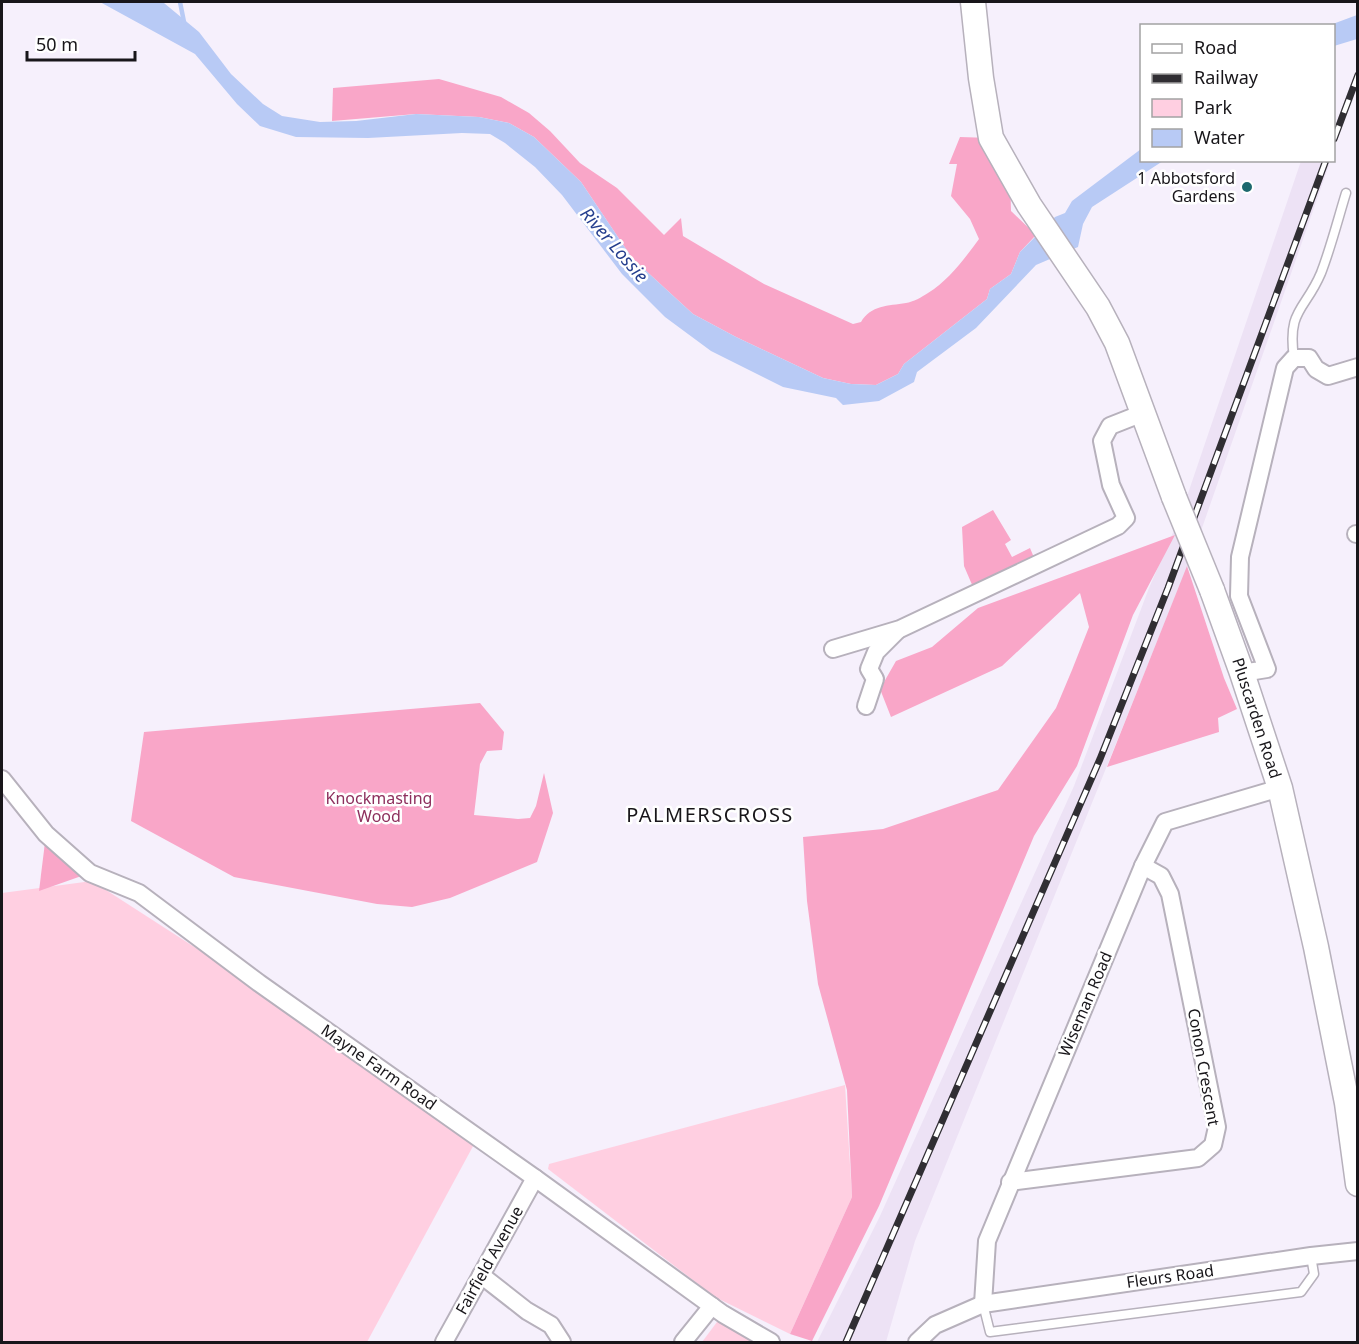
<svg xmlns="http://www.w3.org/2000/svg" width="1359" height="1344" font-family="'Noto Sans',sans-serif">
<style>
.built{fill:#ede2f5}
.green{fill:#ffcfe1}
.forest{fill:#f9a6c8}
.water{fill:#b8caf5}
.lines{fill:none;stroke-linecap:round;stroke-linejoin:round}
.stream{stroke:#b8caf5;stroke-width:4.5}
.service-casing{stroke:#b7b1bc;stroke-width:11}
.minor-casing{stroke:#b7b1bc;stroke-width:20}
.secondary-casing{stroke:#b7b1bc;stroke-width:27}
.service{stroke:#fff;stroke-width:8}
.minor{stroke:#fff;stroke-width:16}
.secondary{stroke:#fff;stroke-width:24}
.rail-casing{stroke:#302e33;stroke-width:7}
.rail{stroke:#fff;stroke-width:4.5;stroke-dasharray:14;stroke-linecap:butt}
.secondary-bridge-casing{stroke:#b7b1bc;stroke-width:27;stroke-linecap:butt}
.secondary-bridge{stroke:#fff;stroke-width:24}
.poi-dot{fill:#1d696e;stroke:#fff;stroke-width:2}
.labels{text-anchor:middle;stroke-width:5;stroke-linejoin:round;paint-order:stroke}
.poi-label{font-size:16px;fill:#18161a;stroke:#fff;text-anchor:end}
.street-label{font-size:16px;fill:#18161a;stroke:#fff}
.park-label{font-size:16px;fill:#8d2f5d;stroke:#fff}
.water-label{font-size:18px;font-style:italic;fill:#253f8e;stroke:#fff}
.quarter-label{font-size:20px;letter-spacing:1.5px;fill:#18161a;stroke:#fff}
</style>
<rect width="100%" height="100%" fill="#f6f0fc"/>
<polygon class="built" points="1301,161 1319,161 1329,165 1195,548 915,1241 886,1342 817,1342 880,1216 1074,786 1149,588 1181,514"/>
<g class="green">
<polygon points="92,881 357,1052 478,1137 367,1342 2,1342 2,893"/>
<polygon points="845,1085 852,1197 790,1334 715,1297 548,1169 549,1164"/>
<polygon points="723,1314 771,1342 702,1342"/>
</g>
<g class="forest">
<path d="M 439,79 L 501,97 L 529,113 L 550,131 L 580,163 L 617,188 L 664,235 L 681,218 L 683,236 L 764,284 L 853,324 L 861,322 C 871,305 888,306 906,303 C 913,302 922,297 928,293 C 949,280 965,258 979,239 L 970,219 L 951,196 L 957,164 L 949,164 L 960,137 L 991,138 L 1010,173 L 1011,211 L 1036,235 L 1020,252 L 1011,274 L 990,289 L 987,299 L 904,364 L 898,374 L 876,385 L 851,384 L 823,378 L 736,337 L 693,314 L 632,258 L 581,182 L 534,137 L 509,123 L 479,117 L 416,114 L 332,121 L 333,88 Z"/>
<polygon points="993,510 1011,540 1005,544 1012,557 1030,548 1035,560 973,587 964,566 962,527"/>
<polygon points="1175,535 1133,615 1077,766 1034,836 879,1206 812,1341 790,1334 852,1197 847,1090 818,984 807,901 803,837 883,829 998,790 1056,708 1072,670 1089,627 1080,593 1002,666 891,717 880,689 896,661 932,647 978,608"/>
<polygon points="1187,566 1224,678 1237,709 1218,718 1219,732 1107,767"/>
<polygon points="480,703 504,732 502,750 487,751 480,764 474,815 518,819 530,818 536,806 544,773 553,813 537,862 450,898 412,907 377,904 234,877 131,821 144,732"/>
<polygon points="46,834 90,873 39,891"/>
</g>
<g class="water">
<polygon points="100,2 164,3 199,32 231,74 263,104 282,116 320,122 356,121 416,114 479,117 509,123 534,137 581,182 632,258 693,314 736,337 823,378 851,384 876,385 898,374 904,364 987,299 990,289 1011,274 1020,252 1055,217 1065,213 1072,201 1141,149 1142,160 1163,161 1092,207 1083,224 1078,247 1036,265 976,328 917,372 914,382 879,401 843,405 836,398 783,387 711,351 665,317 622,274 562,195 535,167 505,143 490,134 462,133 368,138 296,137 260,126 237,104 195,54"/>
<polygon points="1357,15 1357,39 1334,46 1334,26 1330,25"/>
</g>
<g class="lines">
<polyline class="stream" points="180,2 184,22"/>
<defs>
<g id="service">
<path d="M 1294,358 C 1287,309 1305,311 1321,273 C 1331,247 1338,219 1346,193"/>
<polyline points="983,1304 990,1332 1301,1292 1314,1274 1311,1256"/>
</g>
<g id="minor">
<polyline points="1356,534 1358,534"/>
<polyline points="833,649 900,629 1118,526 1126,518 1111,485 1102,441 1110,426 1143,413"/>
<polyline points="1242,673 1267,669 1239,596 1240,557 1285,368 1294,358 1309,358 1316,369 1328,376 1358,367"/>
<polyline points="866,706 875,679 869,669 876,652 897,631"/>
<polyline points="2,779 46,834 90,873 139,893 259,983 535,1178 723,1314 771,1342"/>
<polyline points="1010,1182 1198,1158 1213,1145 1217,1127 1170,894 1161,876 1143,866"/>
<polyline points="481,1275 527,1311 551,1325 562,1342"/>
<polyline points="983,1304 987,1241 1143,866 1165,822 1280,788"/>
<polyline points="444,1342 535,1178"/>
<polyline points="683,1342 712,1306"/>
<polyline points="917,1342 935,1325 983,1304 1311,1256 1358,1251"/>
</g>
<g id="secondary">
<polyline points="973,2 981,78 991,138 1029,205 1098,307 1117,343 1174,497"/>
<polyline points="1212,590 1242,673 1280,788 1316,947 1347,1103 1358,1184"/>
</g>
</defs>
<use href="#service" class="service-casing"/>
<use href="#minor" class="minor-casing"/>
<use href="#secondary" class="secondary-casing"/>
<use href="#service" class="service"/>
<use href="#minor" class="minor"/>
<use href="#secondary" class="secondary"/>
<defs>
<g id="rail">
<polyline points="1334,139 1358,75"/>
<polyline points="846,1342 1100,759 1168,588 1326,160"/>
</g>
</defs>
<use href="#rail" class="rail-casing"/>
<use href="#rail" class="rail"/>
<defs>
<polyline id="secondary-bridge" points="1174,497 1212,590"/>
</defs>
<use href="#secondary-bridge" class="secondary-bridge-casing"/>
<use href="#secondary-bridge" class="secondary-bridge"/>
</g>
<circle class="poi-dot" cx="1247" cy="187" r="6"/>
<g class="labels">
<g class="poi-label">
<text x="1235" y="184">1 Abbotsford<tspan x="1235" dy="18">Gardens</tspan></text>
</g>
<g class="street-label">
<text transform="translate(1257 718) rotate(72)" y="6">Pluscarden Road</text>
<text transform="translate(1085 1004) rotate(-67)" y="6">Wiseman Road</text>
<text transform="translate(379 1067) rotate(35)" y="6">Mayne Farm Road</text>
<text transform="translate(1204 1067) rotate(80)" y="6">Conon Crescent</text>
<text transform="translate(489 1260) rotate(-61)" y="6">Fairfield Avenue</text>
<text transform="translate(1170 1276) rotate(-8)" y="6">Fleurs Road</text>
</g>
<g class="park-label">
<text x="379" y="804">Knockmasting<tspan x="379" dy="18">Wood</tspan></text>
</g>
<g class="water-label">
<text transform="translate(614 245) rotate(49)" y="6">River Lossie</text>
</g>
<g class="quarter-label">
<text x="710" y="822">PALMERSCROSS</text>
</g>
</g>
<rect width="1359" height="1344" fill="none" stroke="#18161a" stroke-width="6"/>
<rect x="1140" y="24" width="195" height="138" fill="#ffffff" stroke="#a3a2a3" stroke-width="1.5"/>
<rect x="1152" y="44" width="30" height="9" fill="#ffffff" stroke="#a3a2a3" stroke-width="1.5"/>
<text x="1194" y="54" font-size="18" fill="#18161a">Road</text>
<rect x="1152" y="74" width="30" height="9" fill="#302e33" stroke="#a3a2a3" stroke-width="1.5"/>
<text x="1194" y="84" font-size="18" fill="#18161a">Railway</text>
<rect x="1152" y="99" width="30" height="18" fill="#ffcfe1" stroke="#a3a2a3" stroke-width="1.5"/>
<text x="1194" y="114" font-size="18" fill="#18161a">Park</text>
<rect x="1152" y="129" width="30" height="18" fill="#b8caf5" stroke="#a3a2a3" stroke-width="1.5"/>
<text x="1194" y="144" font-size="18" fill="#18161a">Water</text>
<path d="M27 51v9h108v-9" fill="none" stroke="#18161a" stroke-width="3"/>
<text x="36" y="51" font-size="18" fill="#18161a" stroke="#ffffff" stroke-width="4.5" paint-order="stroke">50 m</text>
</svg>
